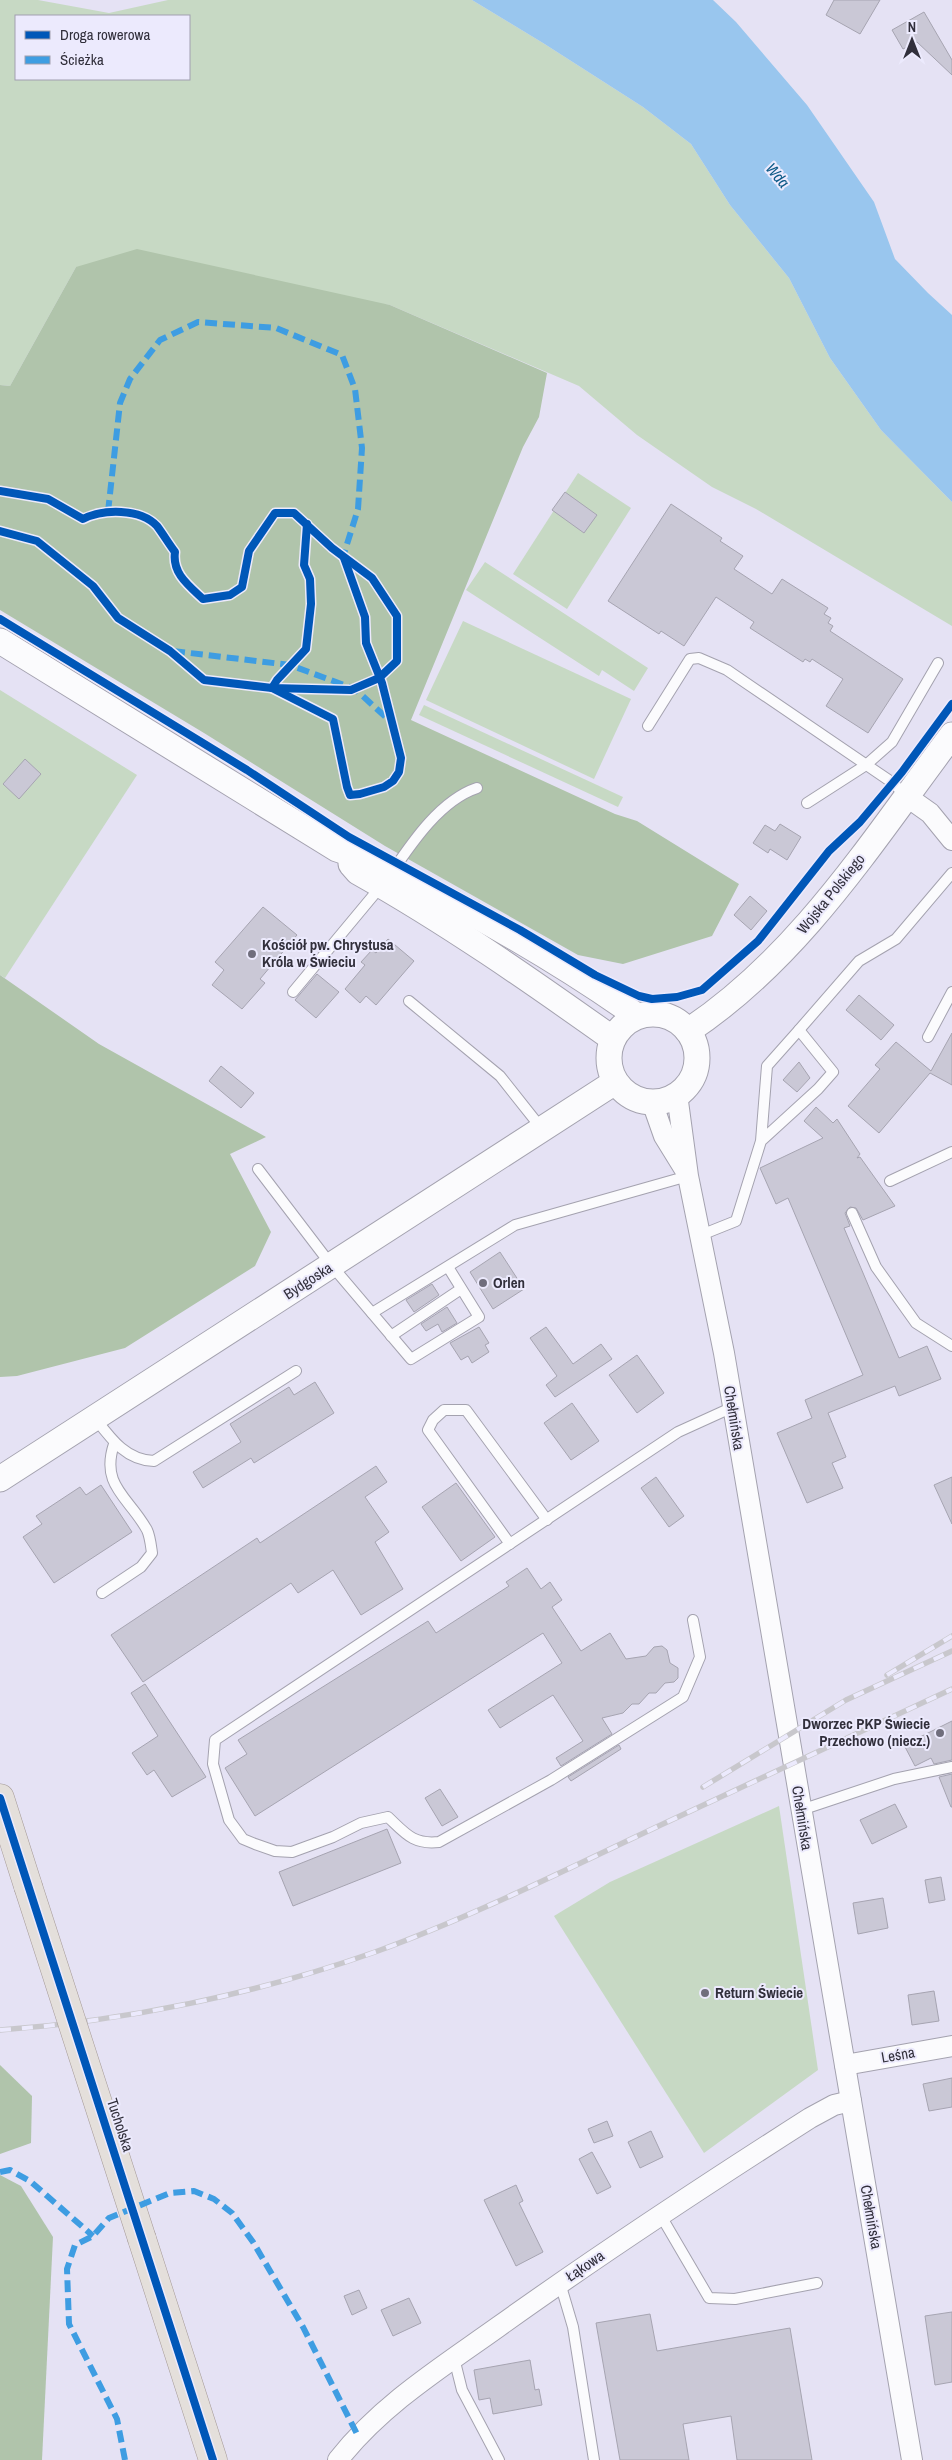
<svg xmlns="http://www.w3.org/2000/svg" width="952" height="2460" font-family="'Archivo Narrow',sans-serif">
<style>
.green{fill:#c7d9c4;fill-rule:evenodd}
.forest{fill:#b0c4ab}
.water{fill:#99c6ee}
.building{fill:#cac8d6;stroke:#a6a4b1}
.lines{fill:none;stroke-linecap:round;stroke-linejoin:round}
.service-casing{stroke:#a4a2af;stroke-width:12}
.minor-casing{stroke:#a4a2af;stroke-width:22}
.tertiary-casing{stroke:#a4a2af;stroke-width:27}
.primary-casing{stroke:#a59a97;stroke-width:29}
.service{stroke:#fbfbfd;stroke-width:10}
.minor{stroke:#fbfbfd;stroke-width:20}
.tertiary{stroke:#fbfbfd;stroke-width:25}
.primary{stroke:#e4dfdb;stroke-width:28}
.rail-casing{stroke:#c8c7cc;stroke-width:5.5}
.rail{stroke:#eceafd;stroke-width:4;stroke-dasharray:11;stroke-linecap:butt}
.primary-bridge-casing{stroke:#a59a97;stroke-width:29;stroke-linecap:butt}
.primary-bridge{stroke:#e4dfdb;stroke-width:28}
.quiet{stroke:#3e9de2;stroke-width:6;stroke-dasharray:12 6;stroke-linecap:butt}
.cycleway-casing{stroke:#eceafd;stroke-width:11}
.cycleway{stroke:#0057b8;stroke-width:8}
.poi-dot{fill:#706e7c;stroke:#eceafd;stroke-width:2}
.labels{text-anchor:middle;stroke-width:4;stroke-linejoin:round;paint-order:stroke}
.street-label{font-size:15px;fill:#312f3b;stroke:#eceafd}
.poi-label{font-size:15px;font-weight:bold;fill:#312f3b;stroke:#eceafd;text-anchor:start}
.water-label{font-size:16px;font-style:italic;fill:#0c5987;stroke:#eceafd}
</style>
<rect width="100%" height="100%" fill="#e5e2f4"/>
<g class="green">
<path d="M 0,0 L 38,0 L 109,13 L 168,0 L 472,0 L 543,43 L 643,107 L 691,144 L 730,205 L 789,278 L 830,358 L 881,430 L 952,502 L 952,626 L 756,509 L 712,487 L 637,435 L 579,386 L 390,305 L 76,267 L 10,386 L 0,385 ZM 16,16 L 189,16 L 189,79 L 16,79 Z"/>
<polygon points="578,473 631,508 567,609 513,574"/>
<polygon points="485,562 648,668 634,691 602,670 599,676 466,590"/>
<polygon points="463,621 631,699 594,779 426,700"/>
<polygon points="0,690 137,775 5,978 0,975"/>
<polygon points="424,705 623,797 618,807 419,715"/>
<polygon points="779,1806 818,2070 704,2153 554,1916 610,1882"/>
</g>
<g class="forest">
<polygon points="137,249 390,305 547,373 539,417 523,447 411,720 615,814 637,821 739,884 712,936 623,964 578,955 385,846 204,733 0,610 0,385 10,386 76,267"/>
<polygon points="0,975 99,1044 266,1137 230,1154 271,1232 255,1266 125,1348 17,1376 0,1377"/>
<polygon points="0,2065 32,2096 31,2143 0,2154"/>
<polygon points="0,2175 21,2186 53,2237 42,2460 0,2460"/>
</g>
<polygon class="water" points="472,0 713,0 736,22 807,105 874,202 895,259 928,293 952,315 952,502 881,430 830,358 789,278 730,205 691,144 643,107 543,43"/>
<g class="building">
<polygon points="834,0 880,0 860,34 826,15"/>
<polygon points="924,12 952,60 952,75 917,42 903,49 892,30"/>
<polygon points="565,492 597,515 584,533 552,510"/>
<polygon points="671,504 722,538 720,541 743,556 734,569 772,594 782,579 828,608 824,614 831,618 828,623 833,626 830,631 903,679 868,733 826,706 843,679 812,659 810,662 805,659 803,662 750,628 754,622 716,597 684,646 661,631 659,634 608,601"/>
<polygon points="25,759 41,774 19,799 3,784"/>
<polygon points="780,824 801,837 787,860 770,849 768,853 753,843 765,825 775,831"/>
<polygon points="750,896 767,911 751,930 734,915"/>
<polygon points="263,907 297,935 260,979 265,983 242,1009 212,985 224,970 215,962"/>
<polygon points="388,939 414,961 376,1005 366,996 360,1003 345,989 365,965 361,962 372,950 376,953"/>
<polygon points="317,974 339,992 316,1018 295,1000"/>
<polygon points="859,995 894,1025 881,1040 846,1010"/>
<polygon points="952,1033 952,1085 930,1073 879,1133 848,1106 880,1069 875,1065 896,1042 931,1071"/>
<polygon points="799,1062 810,1078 797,1092 783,1080"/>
<polygon points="221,1066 254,1093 241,1108 209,1081"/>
<polygon points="816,1107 833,1123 837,1119 860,1154 857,1158 860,1157 895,1206 863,1220 856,1208 850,1207 845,1213 850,1226 844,1228 899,1358 927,1346 941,1379 899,1396 895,1386 828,1413 846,1457 832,1463 843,1488 807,1503 777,1433 812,1418 805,1400 863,1375 788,1198 776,1204 760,1168 823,1138 804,1121"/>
<polygon points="500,1252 524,1289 493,1309 470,1272"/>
<polygon points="432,1284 439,1295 414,1312 406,1300"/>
<polygon points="447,1307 457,1323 442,1332 438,1324 426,1331 421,1324"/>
<polygon points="479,1327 489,1343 485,1345 489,1352 472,1363 468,1356 461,1360 450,1343"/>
<polygon points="546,1327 573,1364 601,1344 612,1359 555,1397 546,1385 557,1376 530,1338"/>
<polygon points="637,1355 664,1393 637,1413 609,1375"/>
<polygon points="315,1382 334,1413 254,1463 251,1458 203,1488 193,1472 241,1442 230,1424 289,1387 294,1395"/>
<polygon points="572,1403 599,1441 571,1460 544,1423"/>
<polygon points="376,1466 387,1482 365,1497 389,1532 375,1542 403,1589 361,1615 333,1570 298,1593 291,1583 143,1682 111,1635 257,1538 260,1543"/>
<polygon points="656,1477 684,1516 669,1527 641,1488"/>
<polygon points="952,1477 952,1524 934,1485"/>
<polygon points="456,1483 495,1537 461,1561 422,1507"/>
<polygon points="101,1485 132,1532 54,1583 23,1537 42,1524 36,1516 80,1487 86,1495"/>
<polygon points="527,1568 541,1589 550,1582 562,1600 552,1607 581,1651 610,1633 626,1659 646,1656 654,1647 662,1646 667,1650 670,1663 678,1668 678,1678 674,1682 665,1683 656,1693 649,1693 639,1704 632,1704 623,1713 602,1718 612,1734 561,1766 556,1758 583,1741 553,1695 500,1728 488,1710 562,1663 543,1633 255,1816 225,1768 247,1754 238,1740 428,1621 436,1633 509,1586 506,1582"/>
<polygon points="145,1684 206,1777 172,1797 154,1770 147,1775 132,1753 158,1736 131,1693"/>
<polygon points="952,1721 952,1760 934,1764 931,1758 915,1766 904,1745"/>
<polygon points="619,1745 621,1749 571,1781 568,1777"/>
<polygon points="952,1774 952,1807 951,1807 939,1777"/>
<polygon points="440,1789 458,1817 442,1826 425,1798"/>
<polygon points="895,1804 907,1827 872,1844 860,1820"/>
<polygon points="387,1829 401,1863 293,1906 279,1872"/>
<polygon points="941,1877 945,1900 929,1903 925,1880"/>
<polygon points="883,1898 888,1928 858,1934 853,1903"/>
<polygon points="934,1991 939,2021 912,2025 908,1995"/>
<polygon points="952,2078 952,2107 929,2111 923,2084"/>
<polygon points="607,2121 613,2136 594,2143 588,2129"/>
<polygon points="651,2131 663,2157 640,2168 628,2142"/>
<polygon points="592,2152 611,2187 597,2194 579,2159"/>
<polygon points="516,2185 523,2201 519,2203 543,2252 516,2266 484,2200"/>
<polygon points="359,2290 367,2308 352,2315 344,2296"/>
<polygon points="409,2298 421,2323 393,2336 381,2310"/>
<polygon points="952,2312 952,2382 935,2385 925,2316"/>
<polygon points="650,2314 657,2351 790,2328 812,2460 737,2460 731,2416 683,2424 689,2460 620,2460 596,2323"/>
<polygon points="530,2360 535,2390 539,2389 542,2405 493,2414 490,2398 479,2400 474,2370"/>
</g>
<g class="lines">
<defs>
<g id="service">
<polyline points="648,726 690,659 699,658 727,670 893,783 906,796"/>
<polyline points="807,803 866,765 892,742 938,663"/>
<path d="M 392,872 C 413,841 441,800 477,788"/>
<polyline points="293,992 382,885"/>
<polyline points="409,1001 500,1076 542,1129"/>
<polyline points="799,1030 859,961 896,939 952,873"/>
<polyline points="928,1037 952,992"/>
<polyline points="258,1169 332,1266 411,1359 479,1317 448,1267"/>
<polyline points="890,1181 952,1152"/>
<polyline points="852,1213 876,1267 916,1323 952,1346"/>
<polyline points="701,1235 736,1221 761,1141 767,1066 799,1030 833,1072 818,1089 761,1141"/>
<polyline points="372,1313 515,1225 688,1176"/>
<polyline points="391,1336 461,1289"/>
<path d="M 95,1418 C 111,1439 126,1460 154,1461 L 296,1371"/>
<polyline points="510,1544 428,1430 433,1420 444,1410 466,1410 547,1520"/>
<path d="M 102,1593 L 141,1567 L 152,1553 C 151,1546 150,1536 147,1530 C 129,1497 100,1486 114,1444"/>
<path d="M 693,1620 L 700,1657 L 683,1697 L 551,1780 L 439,1842 C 413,1845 405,1833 388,1817 L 361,1823 L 333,1837 L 292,1852 L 275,1851 L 255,1844 L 243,1839 L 229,1820 L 213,1764 L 215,1740 L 678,1432 L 733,1407"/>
<polyline points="801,1810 894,1779 952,1767"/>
<polyline points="661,2216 709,2298 735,2299 817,2283"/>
<polyline points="560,2283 573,2327 594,2460"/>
<polyline points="454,2358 462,2390 499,2460"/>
</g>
<g id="minor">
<polyline points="906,796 930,813 952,840"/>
<polyline points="677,1094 688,1176 724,1353 912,2460"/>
<polyline points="652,1102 664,1136 685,1170"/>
<polyline points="845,2065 952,2046"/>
<path d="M 338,2460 C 381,2405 442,2367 498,2327 C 600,2254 705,2185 810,2118 L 834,2105 L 851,2101"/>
</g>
<g id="tertiary">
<path d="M 0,641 L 337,849 C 378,862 414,882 451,902 C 516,937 578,974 637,1016"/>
<path d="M 351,864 L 358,872 C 447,922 530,980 613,1039"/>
<circle cx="653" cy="1058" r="44"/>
<path d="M 688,1031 C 800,957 872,841 952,735"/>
<polyline points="0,1479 615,1082"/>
</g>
<g id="primary">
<polyline points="0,1798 28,1886"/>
<polyline points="142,2239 213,2460"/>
</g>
</defs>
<use href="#service" class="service-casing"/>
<use href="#minor" class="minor-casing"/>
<use href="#tertiary" class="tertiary-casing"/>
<use href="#primary" class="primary-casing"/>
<use href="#service" class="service"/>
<use href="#minor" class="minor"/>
<use href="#tertiary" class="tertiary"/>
<use href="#primary" class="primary"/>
<defs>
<g id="rail">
<polyline points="887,1675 952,1636"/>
<polyline points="703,1787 846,1700 952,1651"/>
<path d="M 0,2030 C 126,2021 256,1994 375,1952 C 474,1916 569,1868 665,1823 C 760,1779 856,1734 952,1689"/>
</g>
</defs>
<use href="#rail" class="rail-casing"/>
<use href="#rail" class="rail"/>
<defs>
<polyline id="primary-bridge" points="28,1886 142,2239"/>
</defs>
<use href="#primary-bridge" class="primary-bridge-casing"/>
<use href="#primary-bridge" class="primary-bridge"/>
<g class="quiet">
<polyline points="108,512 120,403 130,379 160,340 198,322 276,328 342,355 355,389 362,448 358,509 343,557"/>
<polyline points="173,651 290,665 355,689 390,721"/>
<polyline points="0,2172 10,2170 30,2181 93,2236"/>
<polyline points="125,2460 117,2419 69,2324 67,2269 75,2245 93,2236 109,2218 170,2193 194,2191 214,2199 232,2213 253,2242 303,2327 358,2436"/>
</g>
<defs>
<g id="cycleway">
<path d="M 0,491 L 48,499 L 83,519 C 103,509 140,508 157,526 C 163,534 169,544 175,552 C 172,573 188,585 203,599 L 230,595 L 242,587 L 249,551 L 275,513 L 294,513 L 332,548 L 372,578 L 397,616 L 397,661 L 379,678 L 351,690 L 272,688 L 204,680 L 170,651 L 118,618 L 93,586 L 37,541 L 0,531"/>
<polyline points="307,524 304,565 310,579 311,604 306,649 277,680 272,688 333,719 347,787 350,795 360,794 384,787 393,781 399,772 401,758 382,683 366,643 365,617 344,558"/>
<polyline points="0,619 247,770 349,837 520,930 595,975 639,996 652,999 677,997 702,990 758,941 829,851 860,822 902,772 952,704"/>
<polyline points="0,1798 213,2460"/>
</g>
</defs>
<use href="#cycleway" class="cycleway-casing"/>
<use href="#cycleway" class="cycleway"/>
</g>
<g class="poi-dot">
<circle cx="252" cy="954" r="5"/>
<circle cx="483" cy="1283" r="5"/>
<circle cx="940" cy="1733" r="5"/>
<circle cx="705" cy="1993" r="5"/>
</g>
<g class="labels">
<g class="street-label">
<text transform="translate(831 894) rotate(-51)" y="5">Wojska Polskiego</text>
<text transform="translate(308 1281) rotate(-33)" y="5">Bydgoska</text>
<text transform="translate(734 1418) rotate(81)" y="5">Chełmińska</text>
<text transform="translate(802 1818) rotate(81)" y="5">Chełmińska</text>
<text transform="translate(898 2055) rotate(-10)" y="5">Leśna</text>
<text transform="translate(120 2125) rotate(72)" y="5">Tucholska</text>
<text transform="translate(871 2217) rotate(80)" y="5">Chełmińska</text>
<text transform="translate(585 2266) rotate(-34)" y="5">Łąkowa</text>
</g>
<g class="poi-label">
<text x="262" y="950">Kościół pw. Chrystusa<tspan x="262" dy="17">Króla w Świeciu</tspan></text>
<text x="493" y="1288">Orlen</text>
<text x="930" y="1729" text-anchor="end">Dworzec PKP Świecie<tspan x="930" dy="17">Przechowo (niecz.)</tspan></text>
<text x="715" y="1998">Return Świecie</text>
</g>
<g class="water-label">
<text transform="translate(778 175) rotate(50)" y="6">Wda</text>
</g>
</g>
<rect x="15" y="15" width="175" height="65" fill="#eceafd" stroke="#a19faf"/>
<rect x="25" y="31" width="25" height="8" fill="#0057b8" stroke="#a19faf"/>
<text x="60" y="40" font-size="15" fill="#312f3b">Droga rowerowa</text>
<rect x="25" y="56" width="25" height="8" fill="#3e9de2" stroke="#a19faf"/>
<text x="60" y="65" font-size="15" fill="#312f3b">Ścieżka</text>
<g transform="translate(912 40)" stroke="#eceafd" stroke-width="4" paint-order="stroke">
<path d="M0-4L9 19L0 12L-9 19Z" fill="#312f3b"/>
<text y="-8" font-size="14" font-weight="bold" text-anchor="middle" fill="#312f3b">N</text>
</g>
</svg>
